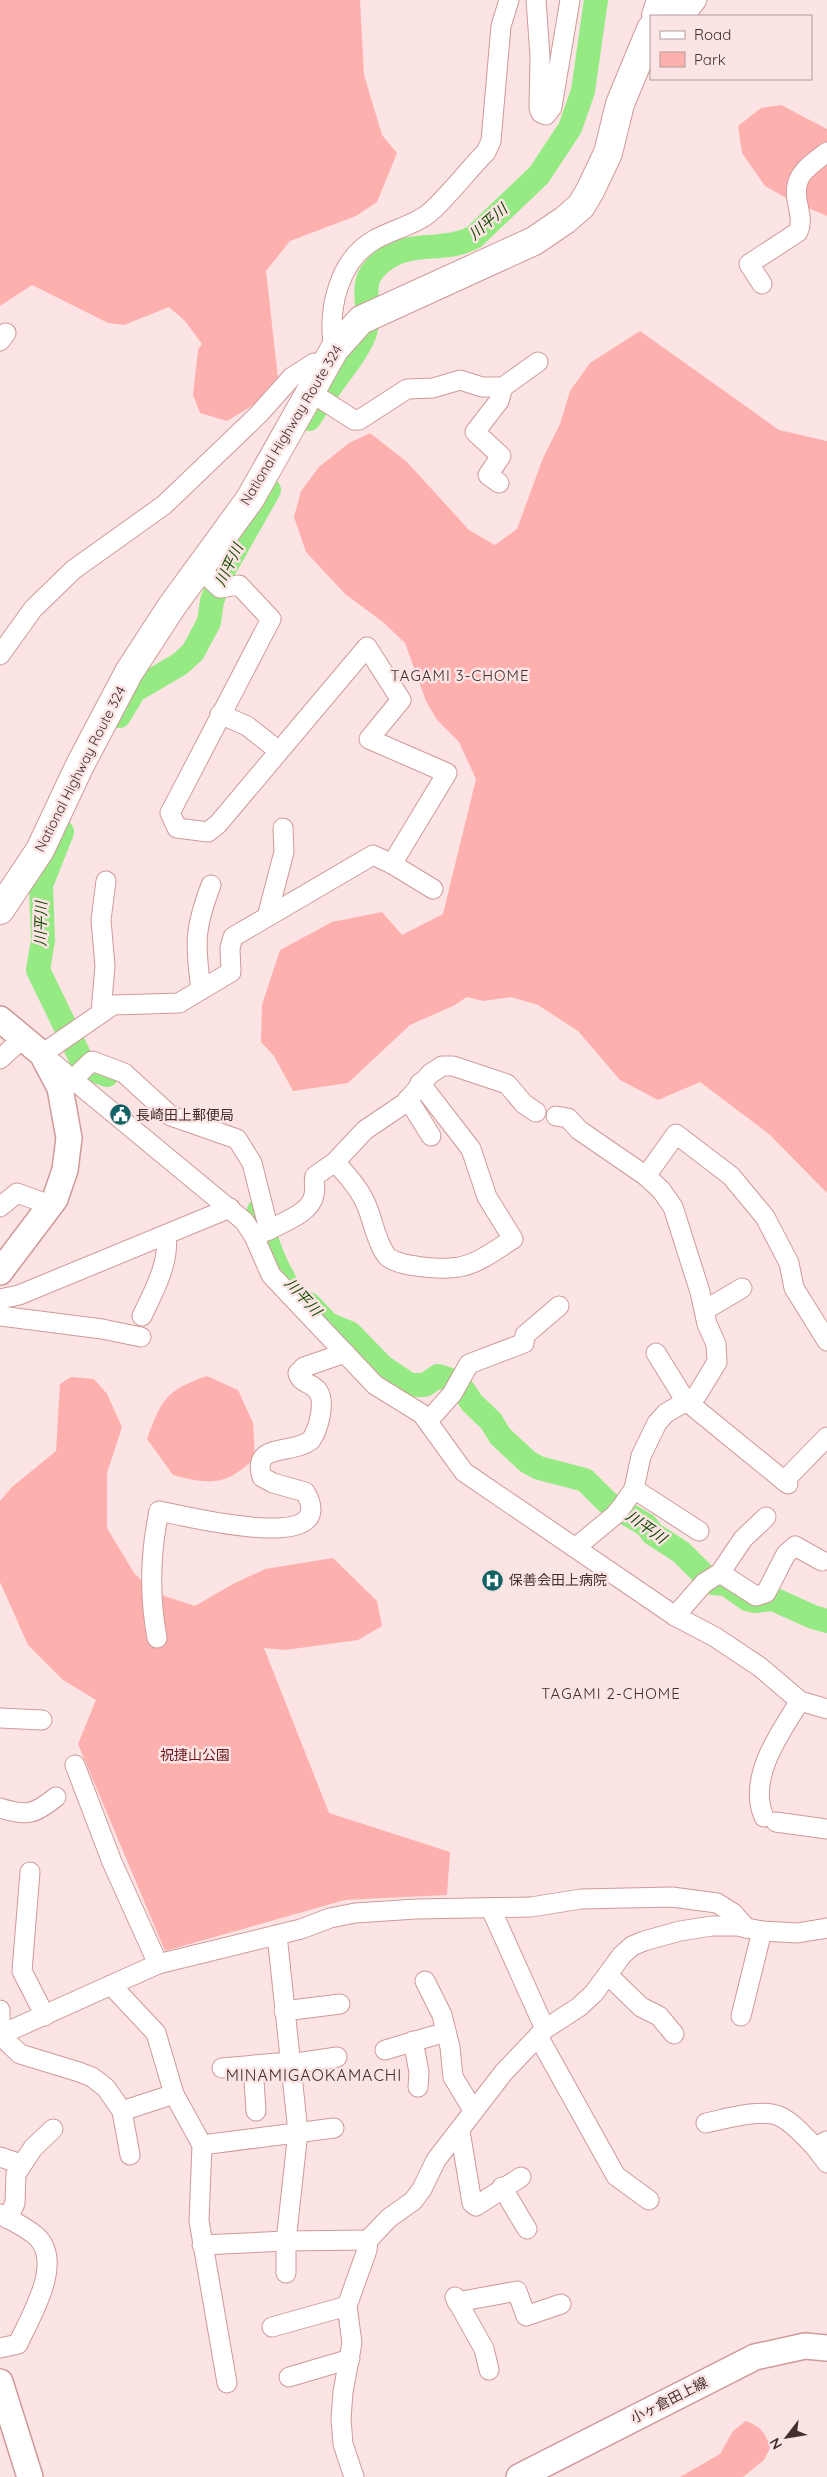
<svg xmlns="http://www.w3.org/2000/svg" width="827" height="2477" font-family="Quicksand,'Noto Sans JP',sans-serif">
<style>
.green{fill:#feb0af}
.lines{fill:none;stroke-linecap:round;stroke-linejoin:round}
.river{stroke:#95ea83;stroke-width:24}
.minor-casing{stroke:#cf9a98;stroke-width:21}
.major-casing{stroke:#cf9a98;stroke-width:28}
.highway-casing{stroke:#cf9a98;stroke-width:30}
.minor{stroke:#fff;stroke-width:19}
.major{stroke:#fff;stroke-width:25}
.highway{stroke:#fff;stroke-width:28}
.labels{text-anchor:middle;stroke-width:5;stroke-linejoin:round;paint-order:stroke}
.street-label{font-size:14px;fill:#442f2e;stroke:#fbe4e3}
.poi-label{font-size:14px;fill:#442f2e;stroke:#fbe4e3;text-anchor:start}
.park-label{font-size:14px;fill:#6b1921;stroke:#fbe4e3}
.water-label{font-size:15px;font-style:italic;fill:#134b03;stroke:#fbe4e3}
.neighbourhood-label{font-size:15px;letter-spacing:1px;fill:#442f2e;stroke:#fbe4e3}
.quarter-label{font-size:16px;letter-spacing:1px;fill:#442f2e;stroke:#fbe4e3}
</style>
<rect width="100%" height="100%" fill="#fbe4e3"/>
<g class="green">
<polygon points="0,0 360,0 364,75 382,135 397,153 377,202 356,216 290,241 266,271 278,378 257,403 227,421 200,413 193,395 198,350 202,344 185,321 169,307 124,325 108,323 32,285 0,306"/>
<polygon points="781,105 827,129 827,216 790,200 765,186 742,153 738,126 761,108"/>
<polygon points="640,331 779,430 827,441 827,1193 769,1134 700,1082 658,1100 620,1080 578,1031 538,1005 511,997 483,1001 467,997 453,1006 410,1025 348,1083 293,1091 274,1056 261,1042 262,1005 280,950 332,922 382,912 402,935 443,914 476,779 459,742 437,720 426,701 405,643 383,622 345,594 306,552 294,517 301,491 319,467 349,443 370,433 407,462 469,530 495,545 517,529 543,458 560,424 570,391 590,363"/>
<path d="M 207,1376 L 238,1390 L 253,1423 L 255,1458 C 225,1486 211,1485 173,1475 L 147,1439 C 161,1400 166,1390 207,1376 Z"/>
<polygon points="71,1377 94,1379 107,1394 122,1427 107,1473 107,1528 134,1573 155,1593 195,1606 233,1584 265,1569 333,1558 377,1601 382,1626 358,1640 285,1650 264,1648 329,1813 450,1852 447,1895 345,1900 165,1951 78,1744 96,1700 63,1680 28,1645 0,1582 0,1501 12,1487 56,1451 60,1384"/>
<path d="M 746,2421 C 761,2427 766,2433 770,2448 L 764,2460 L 743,2477 L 680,2477 L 720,2454 L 733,2431 Z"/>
</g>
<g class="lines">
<g class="river">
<path d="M 309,419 C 319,404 328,389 339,375 C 349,361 359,349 365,333 C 375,302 351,282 387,258 C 415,240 445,253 474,237 L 539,175 L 570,128 L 583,91 L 596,0"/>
<polyline points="119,716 134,691 180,664 193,652 209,622 212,601 221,575 269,490"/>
<polyline points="62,832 41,885 43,940 38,970 82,1061 90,1069 107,1075"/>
<path d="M 259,1210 C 264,1234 271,1258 284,1279"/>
<polyline points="309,1304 328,1324 350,1333 383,1367 410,1385 425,1385 438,1376 454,1381 462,1388 472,1403 491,1421 500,1436 528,1462 539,1468 585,1480 607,1502 646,1525 653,1534 681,1552 712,1583 726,1584 747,1599 755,1601 773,1599 813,1617 827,1621"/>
</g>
<defs>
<g id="minor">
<polyline points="536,0 540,56 539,108 541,113 546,115 552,107 570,0"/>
<polyline points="660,2 690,9 697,0"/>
<path d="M 762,284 L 749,264 L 798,232 C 802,223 800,215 798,205 C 791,177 806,168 827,152"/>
<polyline points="0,341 6,333"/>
<path d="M 334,350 C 327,311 338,259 376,239 C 392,230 414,225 428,214 C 448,197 467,171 486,152 L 491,141 L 501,26 L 509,0"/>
<polyline points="312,393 354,420 359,420 407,389 433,388 460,380 482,387 503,387 538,362"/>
<polyline points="499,483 488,475 501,456 475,432 499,401 503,387"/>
<polyline points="199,568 220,588 239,585 271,619 170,813 177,828 208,832 218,824 367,647 401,700 369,739 447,773 392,864 433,889"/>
<polyline points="0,655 33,609 73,570 164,505 259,414 292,377 314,363 325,367"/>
<polyline points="220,714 247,726 279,751"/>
<polyline points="392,864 373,855 233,937 230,948 231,972 179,1003 113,1005 42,1054 244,1221 254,1236 271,1275 375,1385 422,1414 464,1472 675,1616 715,1637 760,1667 800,1701 827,1709"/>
<polyline points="267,917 284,852 283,828"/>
<path d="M 201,990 C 195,943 194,930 211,885"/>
<polyline points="101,1012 105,966 101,920 106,881"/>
<polyline points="0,1059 23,1038"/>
<polyline points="72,1080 92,1061 124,1073 171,1116 237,1139 252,1163 269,1230 258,1234"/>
<polyline points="408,1099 431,1136"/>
<polyline points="556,1116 568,1118 579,1130 646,1176"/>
<path d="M 335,1162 C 346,1174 358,1187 365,1202 C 373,1218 375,1240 386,1255 C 394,1267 444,1270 459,1267 C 478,1264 497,1249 513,1239 L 487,1197 L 471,1149 L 420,1083"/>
<polyline points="0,1207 17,1193 50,1205"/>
<path d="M 269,1230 C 283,1222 311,1213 314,1195 C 316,1189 313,1183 315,1176 L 335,1162 L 365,1130 L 405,1103 L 430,1074 L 442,1066 L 453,1066 L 507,1084 L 524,1104 L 536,1112"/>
<polyline points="0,1299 19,1295 230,1208"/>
<polyline points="705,1310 742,1288"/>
<polyline points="0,1316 102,1329 141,1337"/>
<path d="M 142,1316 C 154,1291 170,1262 166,1235"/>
<polyline points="656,1353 685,1400 788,1484"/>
<polyline points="428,1421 452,1394 469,1364 524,1343 525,1335 559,1306"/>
<polyline points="784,1481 827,1437"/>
<polyline points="634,1489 699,1531"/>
<polyline points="575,1548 615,1515 623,1505 634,1489 641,1456 657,1423 666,1413 697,1395 717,1362 716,1344 707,1324 700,1292 673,1207 661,1190 646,1176 676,1134 731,1176 765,1217 789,1263 794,1288 827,1341"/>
<polyline points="720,1573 756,1596 766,1593 786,1554 795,1546 822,1561"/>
<polyline points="675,1616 704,1583 720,1573 743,1539 766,1517"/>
<path d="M 157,1638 C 149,1595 150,1554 159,1511 C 181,1515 344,1557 305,1492 L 273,1483 L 262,1477 C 251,1442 293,1455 311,1440 C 318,1430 326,1403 318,1391 C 312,1383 300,1383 298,1373 L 304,1367 L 345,1353"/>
<polyline points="0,1718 42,1720"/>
<polyline points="75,1765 112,1862 158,1964"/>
<path d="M 0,1808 C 27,1816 34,1815 56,1797"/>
<path d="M 764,1817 C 747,1778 780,1733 800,1701"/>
<polyline points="776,1822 827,1829"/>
<polyline points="30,1872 22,1971 45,2016"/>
<polyline points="491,1909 545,2029"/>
<polyline points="277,1935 298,2132 286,2241 286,2273"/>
<polyline points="608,1975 641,2007 659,2016 674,2034"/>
<polyline points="425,1981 442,2015 450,2047 453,2077 473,2110"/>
<polyline points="111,1985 156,2033 174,2094 202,2145 199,2221 227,2383"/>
<polyline points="0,2010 0,2035 20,2054 79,2072 92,2077 106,2088 122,2111 130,2155"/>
<polyline points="284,2011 340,2004"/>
<polyline points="741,2016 762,1931"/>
<polyline points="0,2035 158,1964 301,1929 330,1918 355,1913 416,1909 531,1907 581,1899 672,1897 717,1903 733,1913 746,1928"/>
<polyline points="538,2036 616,2176 649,2200"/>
<polyline points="413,2041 419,2072 418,2087"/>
<polyline points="385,2050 446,2032"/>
<polyline points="290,2064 337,2057"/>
<polyline points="253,2065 256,2111"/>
<polyline points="222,2068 289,2062"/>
<polyline points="122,2111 174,2094"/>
<path d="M 706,2123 C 725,2119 762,2108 779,2116 C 793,2122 805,2137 815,2147 L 827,2141"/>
<polyline points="460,2131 472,2203 476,2206 521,2177"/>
<polyline points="202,2145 334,2128"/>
<polyline points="815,2147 827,2163"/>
<polyline points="0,2157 21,2164"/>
<polyline points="502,2187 527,2229"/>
<path d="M 0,2214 C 12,2221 26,2227 36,2236 C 65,2262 30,2317 18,2344 L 0,2348"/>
<polyline points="8,2219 15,2203 16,2174 33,2148 53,2129"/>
<polyline points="202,2245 286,2241 368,2240"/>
<polyline points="455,2297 484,2349 489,2370"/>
<polyline points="457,2302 517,2291 526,2316 561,2304"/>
<polyline points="272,2327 347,2306"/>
<polyline points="289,2377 350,2359"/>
<polyline points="354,2477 343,2444 341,2419 343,2392 352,2343 347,2306 367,2250 368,2240 389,2218 413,2201 422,2189 436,2160 504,2072 545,2029 579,2007 594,1993 622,1955 632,1946 644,1941 680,1931 712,1926 737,1926 762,1931 797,1933 827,1928"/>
</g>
<g id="major">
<polyline points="0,1019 42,1054 60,1088 69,1138 65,1170 55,1199 0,1272"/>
<polyline points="0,2382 30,2477"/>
<polyline points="519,2477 755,2357 805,2346 827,2348"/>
</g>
<g id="highway">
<polyline points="656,16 661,0"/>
<polyline points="0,910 40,850 80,765 129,672 172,606 250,499 334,350 361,320 534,241 565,220 581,206 590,191 608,153 620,104 651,29"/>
</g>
</defs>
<use href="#minor" class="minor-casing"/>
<use href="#major" class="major-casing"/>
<use href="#highway" class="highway-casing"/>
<use href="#minor" class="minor"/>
<use href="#major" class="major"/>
<use href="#highway" class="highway"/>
</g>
<defs>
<symbol id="civic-disc" viewBox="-11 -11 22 22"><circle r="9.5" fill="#126266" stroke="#fbe4e3"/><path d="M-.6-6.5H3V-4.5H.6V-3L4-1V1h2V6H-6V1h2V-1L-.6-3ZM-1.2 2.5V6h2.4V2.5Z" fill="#fff"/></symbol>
<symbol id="hospital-disc" viewBox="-11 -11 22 22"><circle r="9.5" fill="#126266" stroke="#fbe4e3"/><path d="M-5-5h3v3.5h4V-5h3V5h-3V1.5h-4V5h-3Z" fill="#fff"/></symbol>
</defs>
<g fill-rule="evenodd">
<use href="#civic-disc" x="108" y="1102" width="25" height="25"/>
<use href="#hospital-disc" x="480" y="1568" width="25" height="25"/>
</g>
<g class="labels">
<g class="street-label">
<text transform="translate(291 425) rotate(-59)" y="5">National Highway Route 324</text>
<text transform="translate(80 769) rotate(-63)" y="5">National Highway Route 324</text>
<text transform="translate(669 2400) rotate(-27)" y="5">小ヶ倉田上線</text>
</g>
<g class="poi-label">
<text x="136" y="1120">長崎田上郵便局</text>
<text x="509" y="1585">保善会田上病院</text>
</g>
<g class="park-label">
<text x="195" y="1760">祝捷山公園</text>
</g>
<g class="water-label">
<text transform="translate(488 222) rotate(-41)" y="5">川平川</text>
<text transform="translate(229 565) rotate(-64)" y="5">川平川</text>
<text transform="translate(41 924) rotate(-89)" y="5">川平川</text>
<text transform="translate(303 1297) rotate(47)" y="5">川平川</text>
<text transform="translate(646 1527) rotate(35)" y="5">川平川</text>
</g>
<g class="neighbourhood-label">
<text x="460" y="681">TAGAMI 3-CHOME</text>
<text x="611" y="1699">TAGAMI 2-CHOME</text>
</g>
<g class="quarter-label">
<text x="314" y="2081">MINAMIGAOKAMACHI</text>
</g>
</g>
<rect x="650" y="15" width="162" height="65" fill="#fbe4e3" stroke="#b29c9b"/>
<rect x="660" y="31" width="25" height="8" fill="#ffffff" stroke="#b29c9b"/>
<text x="694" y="40" font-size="15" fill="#442f2e">Road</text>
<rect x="660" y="52" width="25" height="15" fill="#feb0af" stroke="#b29c9b"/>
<text x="694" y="65" font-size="15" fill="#442f2e">Park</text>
<g transform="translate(787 2437) rotate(239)" stroke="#fbe4e3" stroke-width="4" paint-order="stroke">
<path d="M0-4L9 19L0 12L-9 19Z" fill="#442f2e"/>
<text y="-8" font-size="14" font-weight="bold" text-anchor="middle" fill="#442f2e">N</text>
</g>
</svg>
